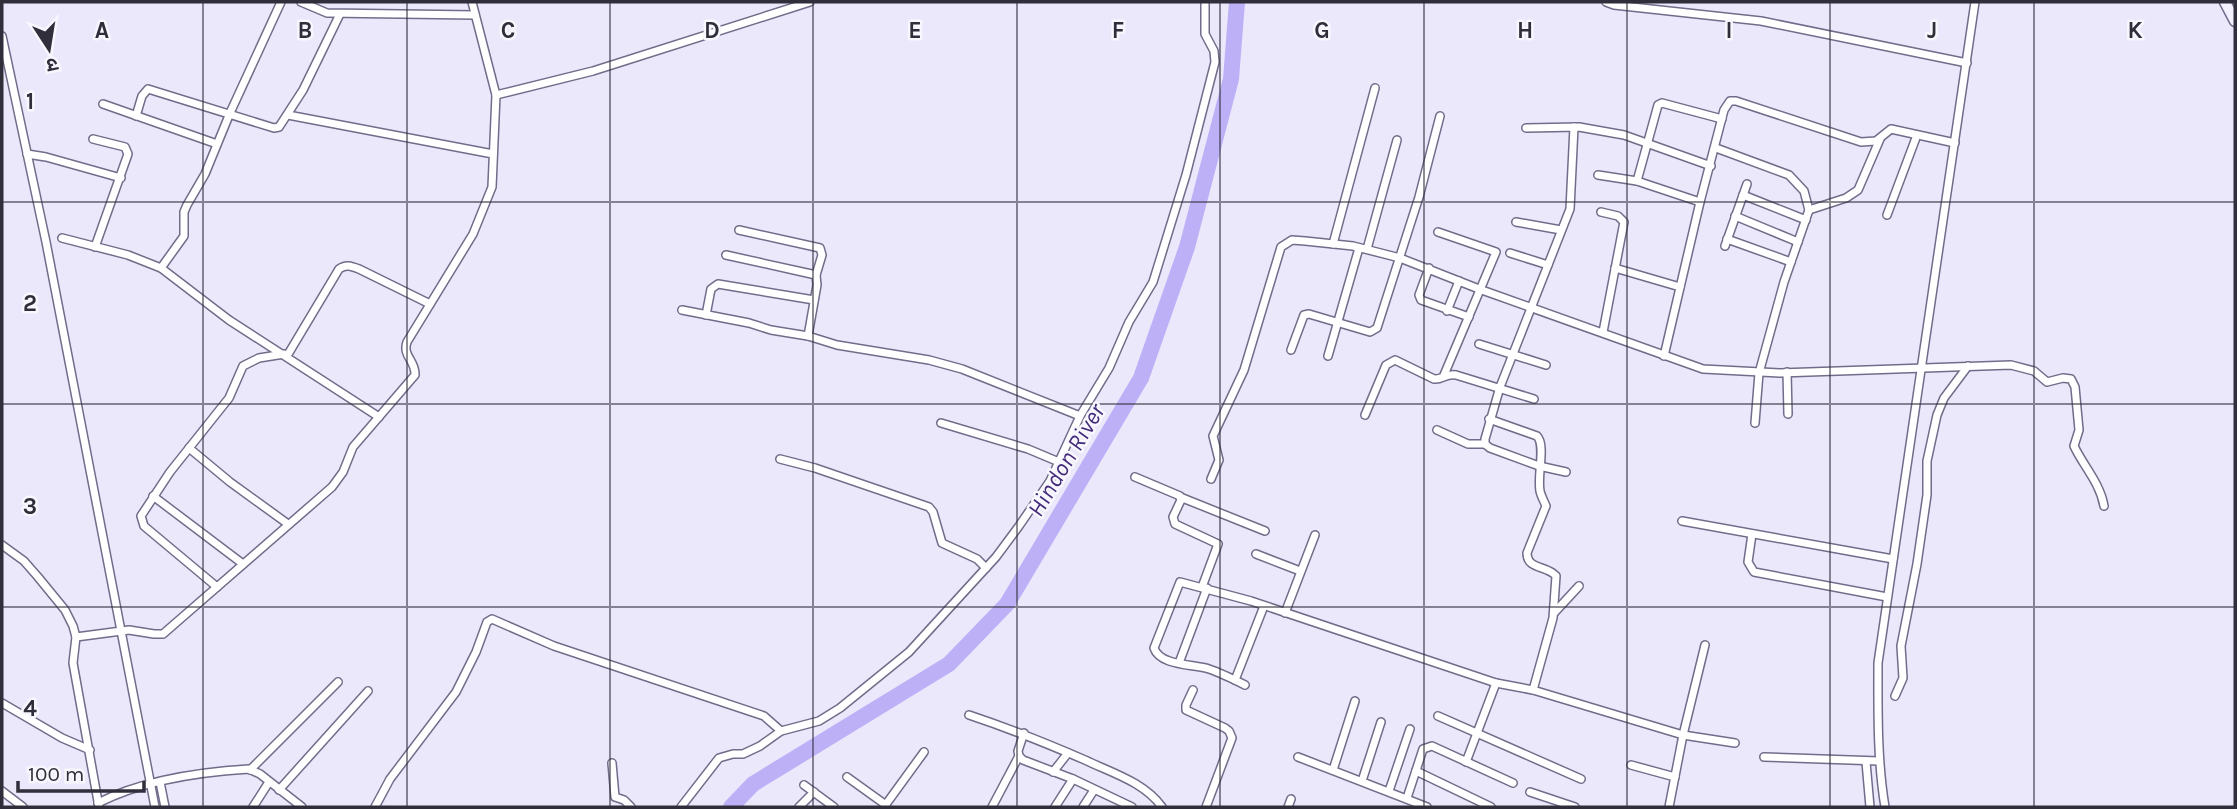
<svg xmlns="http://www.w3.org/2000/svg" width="2237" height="809" font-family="Karla,'Noto Sans Devanagari',sans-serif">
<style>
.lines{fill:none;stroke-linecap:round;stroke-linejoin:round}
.river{stroke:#bdb0f6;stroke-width:16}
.street-casing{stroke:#716c89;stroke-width:10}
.secondary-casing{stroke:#716c89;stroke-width:13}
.street{stroke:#fff;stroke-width:7}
.secondary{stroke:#f3f1ff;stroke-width:10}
.grid{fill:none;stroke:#302e3a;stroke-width:2;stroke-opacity:0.55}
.labels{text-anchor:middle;stroke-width:5;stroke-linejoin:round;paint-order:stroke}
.water-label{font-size:24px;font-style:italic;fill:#432b7b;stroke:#f8f7fe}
.grid-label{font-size:23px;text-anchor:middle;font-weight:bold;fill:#302e3a;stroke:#f8f7fe;stroke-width:5;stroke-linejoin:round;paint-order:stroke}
</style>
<rect width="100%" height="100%" fill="#ebe8fc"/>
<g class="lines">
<polyline class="river" points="731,807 753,784 949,664 1007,604 1141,378 1187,247 1231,79 1237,2"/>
<defs>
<g id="street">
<polyline points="301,2 327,13 475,15"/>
<polyline points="472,2 496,95 593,71 810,2"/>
<polyline points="1606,2 1614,5 1761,21 1967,63"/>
<polyline points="2,36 46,242 155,807"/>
<polyline points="103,104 217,144"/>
<polyline points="288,115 493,154"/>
<polyline points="136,116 142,96 148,89 274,128 279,127 303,90 340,14"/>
<polyline points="1526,128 1579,127 1624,135 1711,166"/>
<polyline points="93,139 125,147 128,154 95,247"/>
<polyline points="1716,148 1789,175 1804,191 1809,210 1784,282 1759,373 1755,423"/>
<polyline points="27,154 46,157 121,178"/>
<polyline points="1598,175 1637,181 1700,202"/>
<polyline points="1637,181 1658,105 1662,103 1722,119"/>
<polyline points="1743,195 1806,220"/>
<polyline points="1809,210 1846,198 1858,190 1880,139"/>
<polyline points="1601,212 1618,216 1624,222 1603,332"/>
<polyline points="1887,215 1917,135"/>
<polyline points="1735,216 1798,242"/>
<polyline points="1516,222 1561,230"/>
<polyline points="739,230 820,248 822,255 816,275"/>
<polyline points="1438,232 1496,252 1444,375"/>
<polyline points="62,238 128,255 161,268 229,320 379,417"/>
<polyline points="1727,239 1791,262"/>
<polyline points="1333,244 1375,88"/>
<polyline points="1725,246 1747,184"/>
<polyline points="1367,249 1397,140"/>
<polyline points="1510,253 1548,265"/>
<polyline points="726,255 816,275 817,285 808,336"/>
<polyline points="161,268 184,236 184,212 187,205 205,174 230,113 281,2"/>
<polyline points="1429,268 1419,295 1421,300 1469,317"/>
<polyline points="1615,268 1680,287"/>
<polyline points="682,310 749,323 771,330 808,336 837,345 929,360 962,369 1080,416"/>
<polyline points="1447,311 1459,281"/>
<polyline points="706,315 711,289 718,284 814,300"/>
<polyline points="1479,344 1546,365"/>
<polyline points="1291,350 1304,315 1309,314 1370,332 1377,328 1419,197 1440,116"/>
<path d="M 287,356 L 339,269 C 346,264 351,266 359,269 L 430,304"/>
<polyline points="1328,356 1359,248"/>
<polyline points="1664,356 1700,202 1724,110 1730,101 1736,101 1861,142 1876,141 1891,129 1955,143"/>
<polyline points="1787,372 1788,414"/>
<path d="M 1365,415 L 1386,365 L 1395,360 L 1434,379 C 1443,380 1445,373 1456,375 L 1534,399"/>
<path d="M 1489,419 L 1537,436 C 1546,445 1537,475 1540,491 C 1541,496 1544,501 1546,506 L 1527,553 C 1527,570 1547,565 1556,576 L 1553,618 L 1533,690"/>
<polyline points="941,423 1028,449 1059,462"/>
<polyline points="1437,430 1468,444 1485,444"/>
<polyline points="189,448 230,482 288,524"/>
<polyline points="780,459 815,468 929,507 933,512 942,543 977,559 986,568"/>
<polyline points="1566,472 1539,466 1490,448 1485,444 1485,439 1500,387 1570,209 1574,127"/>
<polyline points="1135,477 1180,496 1181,500 1173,517 1175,524 1218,544 1202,587"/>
<path d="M 1211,479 L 1219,460 L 1213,436 L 1244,370 L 1281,247 L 1292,240 L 1305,241 L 1353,246 L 1400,258 L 1479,289 L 1703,369 L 1780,373 L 2011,365 L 2034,371 L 2047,382 L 2063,378 L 2071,379 L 2075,387 L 2079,430 L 2074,446 C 2084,467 2100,483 2104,506"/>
<polyline points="153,496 243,564"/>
<polyline points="1180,497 1265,531"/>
<polyline points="1682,521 1893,559"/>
<polyline points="1752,534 1748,562 1754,572 1887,597"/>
<polyline points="2,545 24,561 38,577 65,610 73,626 76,637 73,663 99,807"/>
<polyline points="1256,554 1300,571"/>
<polyline points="217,587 144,526 141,516 170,472 229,398 243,366 259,358 284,354"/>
<polyline points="1285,613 1315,535"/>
<polyline points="1554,613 1579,586"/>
<path d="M 76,637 L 129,630 L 154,634 L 163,634 L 332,487 L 343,472 L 353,447 L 415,375 C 416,361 402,356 407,342 L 473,234 L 492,187 L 496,95"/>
<polyline points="1179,663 1207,588"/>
<polyline points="1235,680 1264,606"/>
<path d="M 1245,685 C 1233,679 1221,673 1209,669 C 1193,664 1160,666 1154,648 L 1180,582 L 1251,601 L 1496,683 L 1533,690 L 1683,735 L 1735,743"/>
<polyline points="1193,690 1186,705 1186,710 1225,728 1229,731 1232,738 1206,807"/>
<polyline points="1895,696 1903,678 1901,646 1917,564 1927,495 1927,461 1937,415 1944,398 1968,366"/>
<polyline points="2,703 62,738 90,750"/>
<path d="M 969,715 C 1008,728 1046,743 1085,760 C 1112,773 1144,782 1162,807"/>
<polyline points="1438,716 1581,779"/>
<polyline points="1024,733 1018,751 1019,756 1023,760 1073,779 1132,807"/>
<polyline points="1298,757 1427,807"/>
<polyline points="1764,757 1879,761"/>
<polyline points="1466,762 1496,683"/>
<polyline points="1866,762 1870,807"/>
<polyline points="612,763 615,797 624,800 631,807"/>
<polyline points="1631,765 1675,777"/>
<polyline points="250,770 338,682"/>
<polyline points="1333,770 1355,701"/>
<polyline points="1416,771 1491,807"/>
<polyline points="1053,772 1068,753"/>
<polyline points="847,777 886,805"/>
<polyline points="1362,781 1381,722"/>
<polyline points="160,782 165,807"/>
<polyline points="804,785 834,807"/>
<polyline points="279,790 368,691"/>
<polyline points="2,791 23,807"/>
<polyline points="1389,791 1410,729"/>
<polyline points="1530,792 1575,807"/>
<polyline points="1407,798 1423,749 1432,746 1513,783"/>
<path d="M 98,803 C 143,780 199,772 249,769 L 260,774 L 302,807"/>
<polyline points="253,807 269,782"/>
<polyline points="375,807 390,779 456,692 476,652 487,622 492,619 554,646 764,716 781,731"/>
<polyline points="681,807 719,758 733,754 743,754 760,746 781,731 819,721 840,708 909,652 996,557 1019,526 1050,481 1080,416 1109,368 1129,322 1153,282 1186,175 1215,62 1214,51 1205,34 1205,2"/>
<polyline points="799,807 814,792"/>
<polyline points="884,807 924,752"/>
<polyline points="992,807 1019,756"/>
<polyline points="1055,807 1073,779"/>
<polyline points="1083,807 1094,790"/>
<polyline points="1288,807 1291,799"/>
<polyline points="1669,807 1683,735 1705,645"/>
<path d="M 1885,807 C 1877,759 1878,711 1878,663 L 1975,2"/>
</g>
<polyline id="secondary" points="2225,2 2235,21"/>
</defs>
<use href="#street" class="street-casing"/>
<use href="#secondary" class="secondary-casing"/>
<use href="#street" class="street"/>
<use href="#secondary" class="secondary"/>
</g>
<path class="grid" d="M 203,2 L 203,807M 407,2 L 407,807M 610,2 L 610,807M 813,2 L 813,807M 1017,2 L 1017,807M 1220,2 L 1220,807M 1424,2 L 1424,807M 1627,2 L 1627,807M 1830,2 L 1830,807M 2034,2 L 2034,807M 2,202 L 2235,202M 2,404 L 2235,404M 2,607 L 2235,607"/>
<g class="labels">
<g class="water-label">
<text transform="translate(1066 460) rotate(-59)" y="8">Hindon River</text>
</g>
</g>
<g class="grid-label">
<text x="102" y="38">A</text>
<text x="305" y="38">B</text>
<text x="508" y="38">C</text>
<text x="712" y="38">D</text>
<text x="915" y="38">E</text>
<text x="1118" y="38">F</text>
<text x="1322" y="38">G</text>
<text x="1525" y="38">H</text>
<text x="1729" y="38">I</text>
<text x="1932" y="38">J</text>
<text x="2135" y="38">K</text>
<text x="30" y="109">1</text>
<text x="30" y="311">2</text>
<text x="30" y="514">3</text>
<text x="30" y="716">4</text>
</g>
<rect width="2237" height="809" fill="none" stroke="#302e3a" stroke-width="7"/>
<g transform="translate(49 49) rotate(168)" stroke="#f8f7fe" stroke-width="5" paint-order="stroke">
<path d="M0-5L12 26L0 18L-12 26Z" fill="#302e3a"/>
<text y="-10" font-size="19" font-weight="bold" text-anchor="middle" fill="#302e3a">उ</text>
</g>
<path d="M18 781v10h126v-10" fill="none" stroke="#302e3a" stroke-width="3.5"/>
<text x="28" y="781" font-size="21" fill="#302e3a" stroke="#f8f7fe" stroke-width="5" paint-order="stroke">100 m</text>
</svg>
